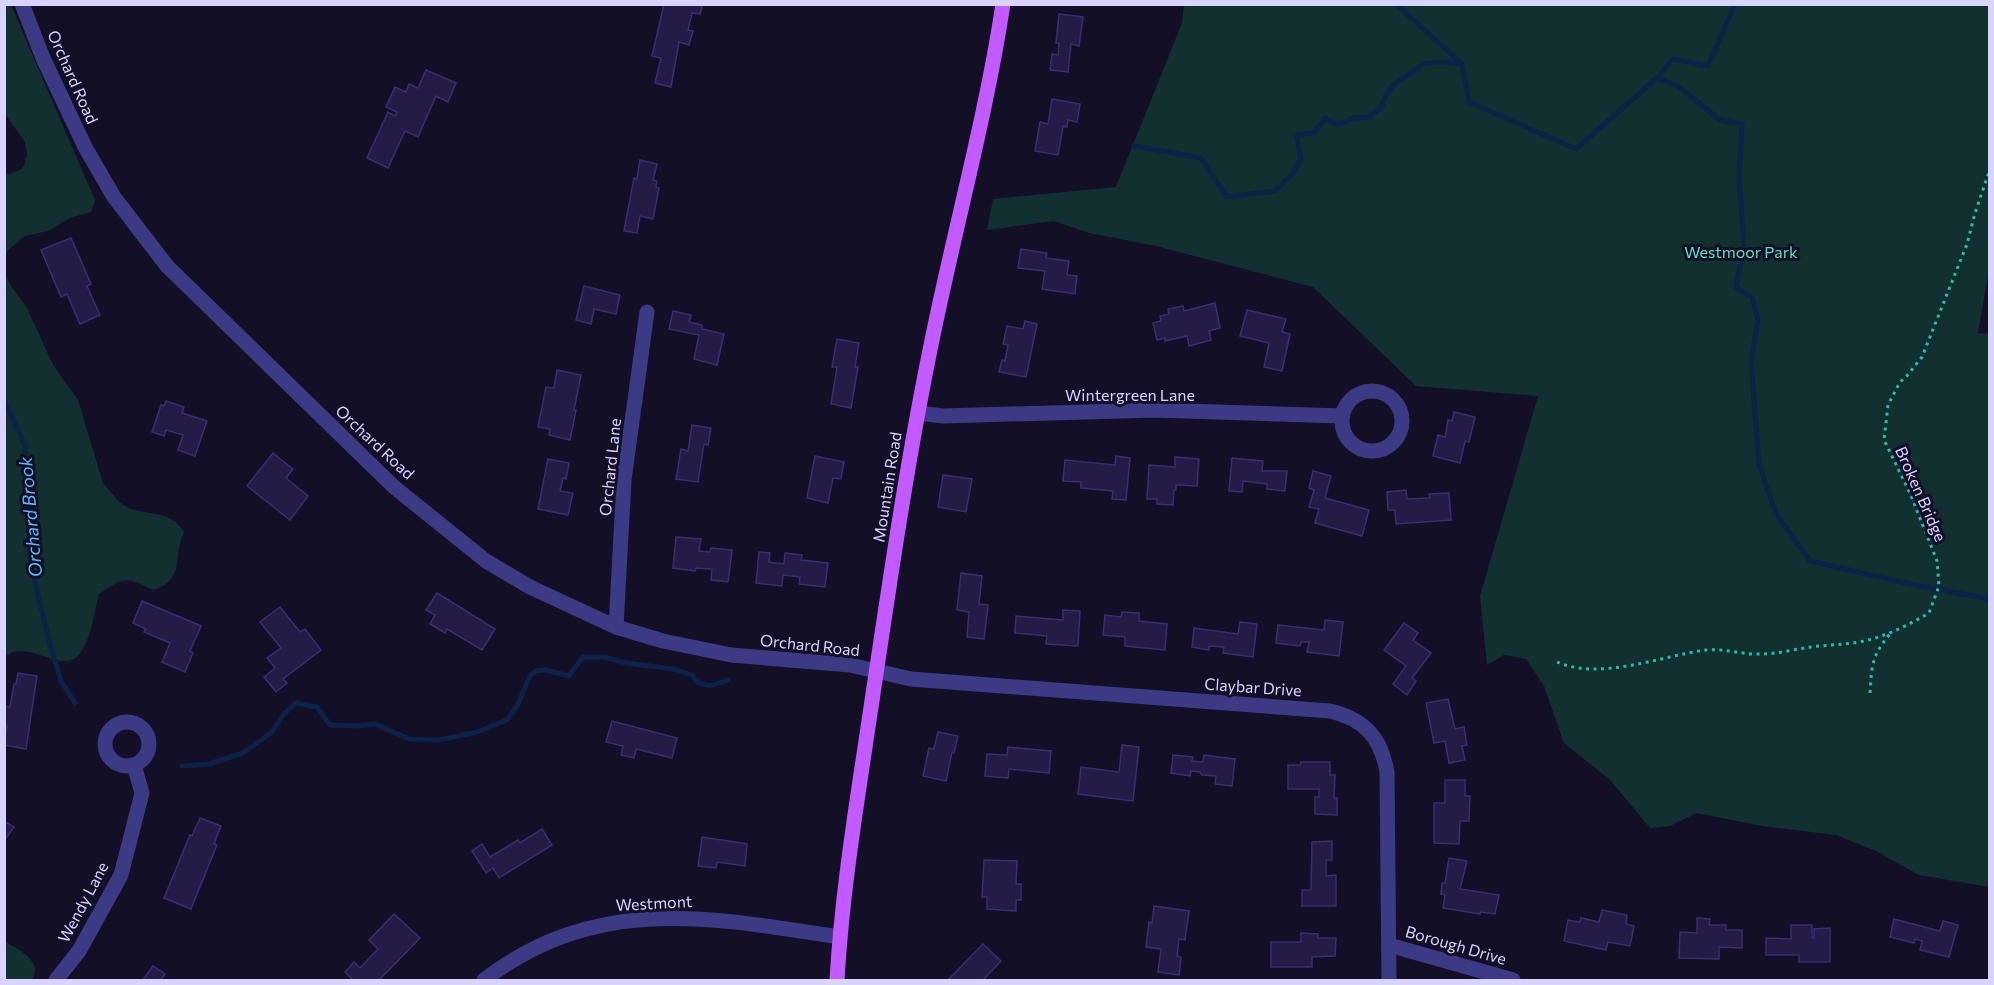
<svg xmlns="http://www.w3.org/2000/svg" width="1994" height="985" font-family="Commissioner,sans-serif">
<style>
.green{fill:#12302f}
.lines{fill:none;stroke-linecap:round;stroke-linejoin:round}
.stream{stroke:#0c2248;stroke-width:5}
.building{fill:#241b47;stroke:#3b2d73;stroke-width:1.5}
.path{stroke:#2fb8b0;stroke-width:3;stroke-dasharray:3 4.5;stroke-linecap:butt}
.minor{stroke:#3d3a85;stroke-width:15}
.major{stroke:#c25bff;stroke-width:15}
.labels{text-anchor:middle;stroke-width:6;stroke-linejoin:round;paint-order:stroke}
.street-label{font-size:16px;fill:#d9d4ff;stroke:#130f26}
.park-label{font-size:16px;fill:#5fe0c0;stroke:#130f26}
.water-label{font-size:18px;font-style:italic;fill:#62b6ff;stroke:#130f26}
</style>
<rect width="100%" height="100%" fill="#130f26"/>
<g class="green">
<polygon points="11,5 95,200 91,212 70,218 48,231 25,236 7,251 5,263 5,175 20,170 24,166 27,155 25,142 5,114 5,5"/>
<polygon points="1184,5 1989,5 1990,265 1978,333 1990,334 1989,887 1919,875 1876,851 1836,835 1762,826 1697,813 1670,826 1650,828 1610,780 1564,743 1544,686 1526,659 1504,655 1487,665 1480,596 1538,396 1416,386 1313,287 1156,246 1089,233 1054,221 987,230 993,199 1116,187 1182,23"/>
<path d="M 5,263 L 5,275 L 11,286 L 27,308 L 53,365 L 78,400 L 103,483 L 119,502 L 130,509 L 165,516 L 176,522 L 184,532 C 172,558 186,580 153,590 C 125,576 125,577 99,594 C 94,612 92,636 81,652 C 63,679 28,636 5,657 Z"/>
<path d="M 5,942 C 18,949 44,961 32,980 L 5,980 Z"/>
</g>
<g class="lines">
<g class="stream">
<polyline points="1396,4 1462,64 1469,102 1576,149 1657,78 1673,59 1708,66 1735,4"/>
<polyline points="1657,78 1678,86 1720,120 1742,124 1739,176 1744,247 1736,287 1752,298 1758,319 1751,361 1759,464 1776,514 1810,561 1910,584 1990,599"/>
<polyline points="1134,146 1201,158 1227,197 1275,191 1295,171 1301,158 1296,135 1314,133 1325,118 1337,125 1354,118 1369,117 1382,106 1385,97 1393,85 1424,64 1438,62 1460,64"/>
<polyline points="4,401 25,445 26,492 34,517 31,566 51,648 61,681 75,703"/>
<polyline points="182,766 209,764 243,753 272,732 283,715 296,703 317,707 330,725 359,726 375,724 409,739 437,740 474,733 507,720 518,704 530,676 536,671 546,670 569,676 583,657 605,657 626,663 674,669 692,675 698,683 710,686 728,680"/>
</g>
</g>
<g class="building">
<polygon points="664,4 703,4 700,14 692,13 688,30 693,31 689,45 679,42 671,87 655,83 661,58 652,56"/>
<polygon points="1059,14 1083,17 1079,46 1071,44 1068,72 1050,70 1052,54 1058,55 1059,43 1056,43"/>
<polygon points="426,70 456,83 448,102 436,96 418,137 405,131 388,168 367,158 388,112 395,116 397,112 386,107 395,87 406,92 409,84 418,88"/>
<polygon points="1052,99 1080,104 1077,122 1068,120 1067,127 1063,126 1058,155 1035,151 1040,122 1048,124"/>
<polygon points="640,160 657,164 653,180 657,181 656,187 659,188 653,219 640,216 637,233 624,231 634,178 637,179"/>
<polygon points="71,238 91,284 87,286 100,315 80,324 67,294 61,297 41,250"/>
<polygon points="1021,249 1047,253 1046,258 1069,261 1067,275 1077,276 1075,294 1042,289 1045,271 1018,268"/>
<polygon points="584,286 620,295 616,314 594,309 591,324 576,320"/>
<polygon points="1215,303 1220,328 1209,331 1211,340 1189,346 1187,336 1165,341 1165,338 1157,340 1153,323 1161,321 1160,316 1169,314 1168,309 1183,306 1184,311"/>
<polygon points="1247,310 1286,319 1282,332 1290,334 1282,371 1264,367 1269,343 1240,336"/>
<polygon points="673,311 691,315 689,322 702,325 702,329 724,334 717,365 694,359 699,335 669,329"/>
<polygon points="1025,321 1037,324 1026,377 999,372 1002,360 1005,361 1008,345 1003,344 1007,326 1023,329"/>
<polygon points="837,339 859,343 855,367 858,367 851,408 831,404 837,367 832,367"/>
<polygon points="557,370 581,375 574,410 576,410 570,440 549,435 550,429 538,427 546,387 554,388"/>
<polygon points="166,401 184,407 182,413 207,421 195,456 178,450 183,435 166,430 164,436 152,432 161,405 164,406"/>
<polygon points="1454,412 1475,417 1469,442 1465,441 1460,463 1433,456 1438,435 1445,437 1448,420 1452,421"/>
<polygon points="692,425 711,428 708,445 704,444 698,482 676,479 681,449 688,451"/>
<polygon points="273,453 293,469 286,478 308,496 290,520 247,486"/>
<polygon points="815,456 844,462 841,479 833,478 828,503 807,498"/>
<polygon points="1116,456 1130,458 1126,500 1112,499 1113,491 1081,488 1081,482 1063,481 1065,460 1115,465"/>
<polygon points="1175,457 1199,459 1197,486 1176,485 1176,490 1174,490 1173,505 1157,504 1157,499 1147,499 1149,465 1175,467"/>
<polygon points="1232,458 1263,461 1262,471 1287,471 1285,491 1267,489 1267,484 1243,481 1242,492 1229,491"/>
<polygon points="548,459 569,463 566,479 563,478 560,491 573,493 568,515 538,509"/>
<polygon points="1313,471 1331,476 1325,498 1369,510 1362,536 1315,523 1319,509 1309,507 1314,490 1309,488"/>
<polygon points="943,475 972,479 966,512 938,507"/>
<polygon points="1406,490 1407,499 1430,498 1429,494 1449,493 1451,520 1396,524 1395,510 1388,510 1387,492"/>
<polygon points="676,537 701,539 699,551 710,552 711,548 732,550 728,582 711,580 712,569 696,568 695,571 673,568"/>
<polygon points="759,552 770,553 769,562 784,564 785,553 802,555 801,560 828,563 825,587 799,584 800,577 783,575 782,586 756,583"/>
<polygon points="961,573 982,576 979,604 988,605 984,639 967,637 969,612 957,610"/>
<polygon points="437,593 495,629 482,650 447,629 445,633 430,624 435,615 426,610"/>
<polygon points="142,601 201,626 190,651 193,653 185,672 162,662 170,643 144,632 146,629 133,623"/>
<polygon points="280,607 300,632 305,629 321,650 283,679 287,683 276,692 264,677 275,668 267,658 281,648 260,622"/>
<polygon points="1063,610 1080,611 1078,646 1046,644 1047,636 1015,633 1016,616 1063,620"/>
<polygon points="1122,612 1139,613 1139,621 1167,624 1165,650 1125,646 1125,637 1103,635 1105,615 1121,617"/>
<polygon points="1325,620 1343,622 1339,656 1307,652 1309,642 1301,642 1300,646 1276,643 1278,625 1324,630"/>
<polygon points="1240,622 1257,624 1253,657 1223,653 1224,647 1209,646 1209,650 1192,647 1194,628 1238,634"/>
<polygon points="1404,623 1418,633 1413,640 1431,653 1412,678 1416,681 1407,695 1393,684 1406,666 1384,650"/>
<polygon points="18,673 37,676 26,749 4,745 7,726 4,725 4,706 10,707 14,684 16,684"/>
<polygon points="1448,699 1455,729 1464,727 1467,745 1462,746 1465,760 1449,763 1445,741 1434,743 1426,703"/>
<polygon points="612,721 677,738 672,758 636,749 634,758 621,755 623,746 606,742"/>
<polygon points="938,732 958,736 954,753 952,752 946,781 923,776 929,748 934,749"/>
<polygon points="1122,745 1139,747 1133,801 1078,794 1081,767 1119,772"/>
<polygon points="1008,747 1051,751 1049,773 1009,769 1008,778 985,776 987,754 1007,755"/>
<polygon points="1173,755 1193,757 1192,761 1203,762 1204,755 1235,759 1232,786 1215,784 1216,776 1202,775 1200,772 1191,771 1190,776 1171,773"/>
<polygon points="1301,762 1330,762 1330,775 1335,775 1334,798 1337,798 1337,815 1315,814 1315,797 1319,797 1319,789 1288,789 1288,765 1300,765"/>
<polygon points="1445,780 1465,780 1465,796 1470,796 1469,821 1460,821 1459,844 1434,843 1434,803 1445,803"/>
<polygon points="200,818 221,826 214,844 217,845 191,909 164,898 190,835 192,836"/>
<polygon points="4,821 14,827 4,841"/>
<polygon points="542,829 552,845 499,878 493,868 486,873 472,851 482,844 490,857 518,840 520,843"/>
<polygon points="702,837 747,844 745,866 717,862 716,868 698,866"/>
<polygon points="1332,841 1332,860 1326,860 1326,876 1336,875 1336,906 1302,906 1302,890 1311,890 1312,842"/>
<polygon points="1449,858 1467,861 1460,889 1499,895 1495,914 1480,912 1480,914 1443,908 1445,895 1441,894 1442,883 1445,883"/>
<polygon points="984,860 1017,861 1016,884 1021,884 1021,900 1016,900 1016,911 987,909 987,897 982,897"/>
<polygon points="1154,906 1189,911 1185,940 1179,939 1177,956 1181,957 1179,975 1158,972 1161,949 1146,947 1149,922 1152,923"/>
<polygon points="1602,910 1627,915 1626,924 1634,926 1630,946 1608,942 1606,950 1564,941 1568,920 1580,922 1581,918 1599,922"/>
<polygon points="394,914 420,938 379,980 353,980 345,972 354,962 360,968 378,949 369,940"/>
<polygon points="1697,918 1710,919 1709,925 1726,925 1726,930 1742,930 1742,948 1719,947 1719,959 1679,958 1680,932 1697,933"/>
<polygon points="1894,919 1940,931 1943,921 1958,925 1949,957 1920,950 1922,941 1915,939 1914,943 1890,937"/>
<polygon points="1791,925 1812,925 1812,938 1814,938 1814,929 1830,928 1830,962 1799,962 1799,955 1766,955 1766,938 1791,939"/>
<polygon points="1301,933 1318,934 1318,938 1336,938 1335,956 1312,957 1312,967 1271,967 1271,942 1301,942"/>
<polygon points="983,944 1001,961 983,980 948,980"/>
<polygon points="153,966 165,974 161,980 143,980"/>
</g>
<g class="lines">
<g class="path">
<path d="M 1557,662 C 1600,681 1661,656 1706,650 C 1725,648 1742,655 1761,654 C 1777,654 1795,649 1811,647 C 1825,645 1839,645 1852,643 C 1879,640 1905,627 1929,613 L 1939,586 L 1937,561 L 1910,493 L 1884,440 L 1888,405 L 1900,382 L 1906,377 L 1922,357 L 1967,244 L 1975,213 L 1990,169"/>
<path d="M 1870,693 C 1872,665 1871,657 1890,634"/>
</g>
<g class="minor">
<path d="M 22,4 L 43,58 L 85,147 L 114,197 L 167,266 L 394,487 L 486,561 L 530,587 L 616,627 L 663,641 L 731,655 L 850,665 L 911,679 L 1330,711 C 1364,719 1381,737 1387,772 L 1389,980"/>
<circle cx="1372" cy="421" r="30"/>
<polyline points="918,413 943,416 1154,410 1342,416"/>
<polyline points="616,627 624,480 647,312"/>
<circle cx="127" cy="744" r="22"/>
<polyline points="1389,945 1513,980"/>
<polyline points="56,980 79,951 121,875 142,793 134,765"/>
<path d="M 484,980 C 597,894 709,917 839,937"/>
</g>
<path class="major" d="M 837,980 C 842,891 857,802 870,714 C 888,594 905,474 929,355 C 952,238 985,123 1003,4"/>
</g>
<g class="labels">
<g class="street-label">
<text transform="translate(73 77) rotate(66)" y="6">Orchard Road</text>
<text x="1130" y="401">Wintergreen Lane</text>
<text transform="translate(375 442) rotate(43)" y="6">Orchard Road</text>
<text transform="translate(610 467) rotate(-84)" y="6">Orchard Lane</text>
<text transform="translate(887 487) rotate(-81)" y="6">Mountain Road</text>
<text transform="translate(1921 494) rotate(66)" y="6">Broken Bridge</text>
<text transform="translate(810 645) rotate(6)" y="6">Orchard Road</text>
<text transform="translate(1253 687) rotate(4)" y="6">Claybar Drive</text>
<text transform="translate(83 902) rotate(-62)" y="6">Wendy Lane</text>
<text transform="translate(654 903) rotate(-3)" y="6">Westmont</text>
<text transform="translate(1456 945) rotate(16)" y="6">Borough Drive</text>
</g>
<g class="park-label">
<text x="1741" y="258">Westmoor Park</text>
</g>
<g class="water-label">
<text transform="translate(31 517) rotate(-95)" y="6">Orchard Brook</text>
</g>
</g>
<rect width="1994" height="985" fill="none" stroke="#d9d4ff" stroke-width="12"/>
</svg>
